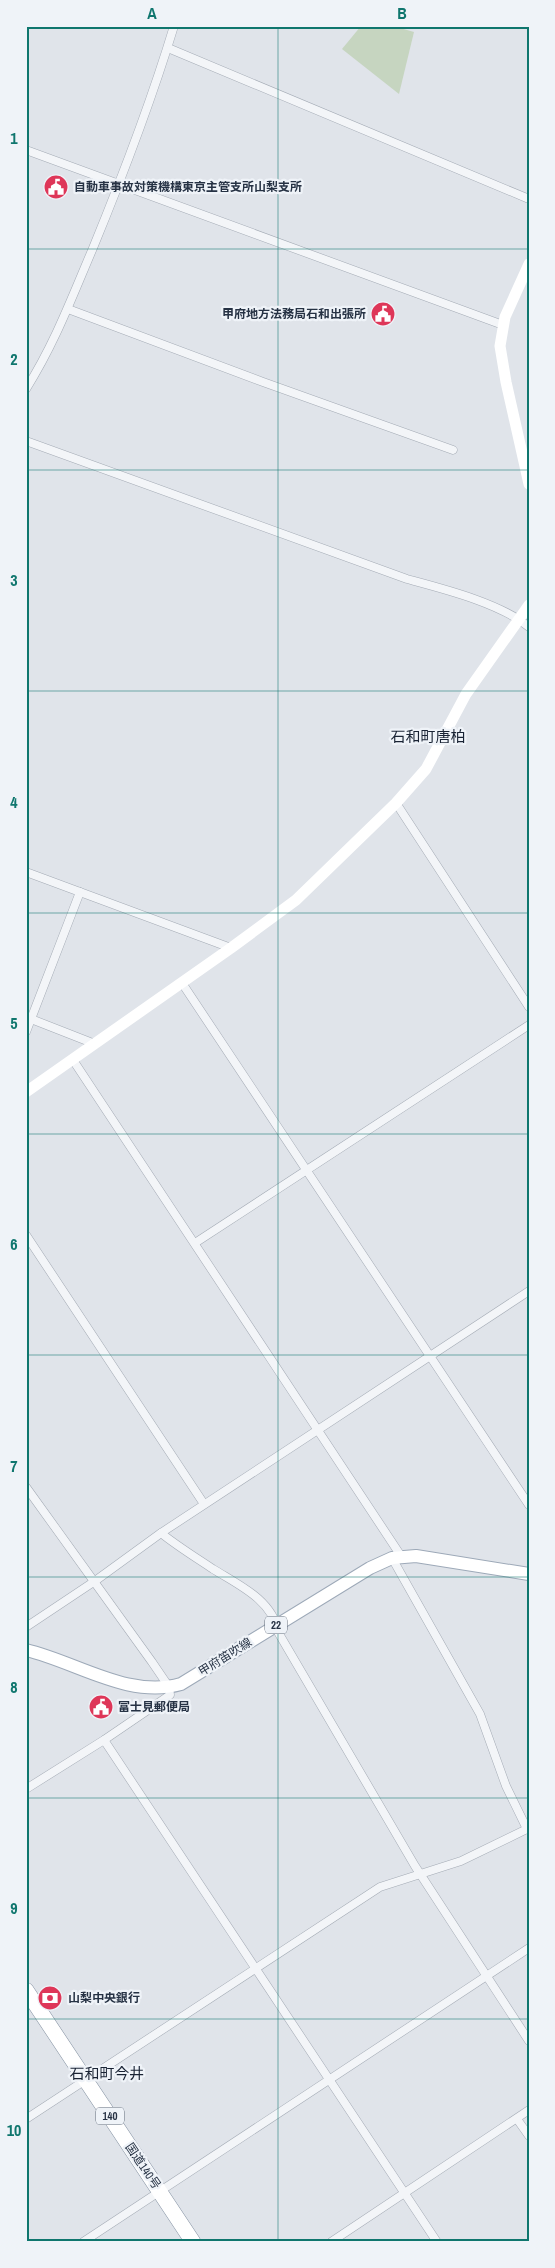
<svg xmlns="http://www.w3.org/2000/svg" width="555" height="2268" font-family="'Archivo Narrow','Noto Sans JP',sans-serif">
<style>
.green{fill:#c6d5c0}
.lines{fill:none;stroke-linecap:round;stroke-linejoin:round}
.street-casing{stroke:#a4abb5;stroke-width:9}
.primary-casing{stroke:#9da9b8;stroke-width:14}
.highway-casing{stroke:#8592a3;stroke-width:16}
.street{stroke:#f3f5f8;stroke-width:8}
.secondary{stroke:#fff;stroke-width:11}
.primary{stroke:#fff;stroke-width:12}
.highway{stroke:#fff;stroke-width:15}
.grid{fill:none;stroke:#0f766e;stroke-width:1;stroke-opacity:0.55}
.labels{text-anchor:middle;stroke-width:4.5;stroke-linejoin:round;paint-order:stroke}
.shield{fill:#eff3f8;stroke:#626c7a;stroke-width:1}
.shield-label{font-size:11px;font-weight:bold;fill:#263244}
.poi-label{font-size:12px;font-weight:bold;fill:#263244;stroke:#eff3f8;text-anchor:start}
.street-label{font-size:12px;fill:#263244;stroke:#eff3f8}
.quarter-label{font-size:15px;fill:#192334;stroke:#eff3f8}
.neatline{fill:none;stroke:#0f766e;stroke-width:2}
.grid-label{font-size:16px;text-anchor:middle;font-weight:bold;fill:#0f766e}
</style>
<rect width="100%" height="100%" fill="#e0e4ea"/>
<polygon class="green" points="361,26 393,26 414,32 399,94 342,49"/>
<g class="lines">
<defs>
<g id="street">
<polyline points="168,48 529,199"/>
<polyline points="26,150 503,325"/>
<polyline points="68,309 263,382 453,450"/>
<path d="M 26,389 C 55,343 72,297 93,248 C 123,175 151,102 174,26"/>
<path d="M 26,441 L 407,579 C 444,589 500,603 529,627"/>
<polyline points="396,803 529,1007"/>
<polyline points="26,872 231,948"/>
<polyline points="182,983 529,1505"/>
<polyline points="26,1017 95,1044"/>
<polyline points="26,1032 80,892"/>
<polyline points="73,1060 401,1556"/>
<polyline points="26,1235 204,1504"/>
<polyline points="195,1243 529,1025"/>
<polyline points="26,1487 152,1662 169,1687 170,1695 104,1740 26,1789"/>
<path d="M 161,1533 C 177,1546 195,1557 213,1569 C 237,1584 273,1600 278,1632 L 415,1866 L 529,2041"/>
<polyline points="392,1558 480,1714 506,1786 527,1829"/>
<polyline points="26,1627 95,1581 161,1533 529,1291"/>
<polyline points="104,1740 437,2242"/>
<polyline points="26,2119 380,1887 461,1861 529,1828"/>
<polyline points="517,2119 529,2136"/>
<polyline points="83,2242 529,1948"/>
<polyline points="331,2242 529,2110"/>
</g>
<path id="primary" d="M 26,1650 C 77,1662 128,1699 181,1684 L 370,1568 L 392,1558 L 416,1556 L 529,1574"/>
<polyline id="highway" points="26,1990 193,2242"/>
</defs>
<use href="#street" class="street-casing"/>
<use href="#primary" class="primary-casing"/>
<use href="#highway" class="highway-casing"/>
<use href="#street" class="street"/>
<g class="secondary">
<polyline points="529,264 505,317 500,346 506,382 529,484"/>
<polyline points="26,1092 231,948 296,900 396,803 426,769 466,694 529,605"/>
</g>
<use href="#primary" class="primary"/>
<use href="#highway" class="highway"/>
</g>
<path class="grid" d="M 278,26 L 278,2242M 26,249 L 529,249M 26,470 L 529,470M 26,691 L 529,691M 26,913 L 529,913M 26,1134 L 529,1134M 26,1355 L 529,1355M 26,1577 L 529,1577M 26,1798 L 529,1798M 26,2019 L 529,2019"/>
<defs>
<symbol id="civic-disc" viewBox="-11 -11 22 22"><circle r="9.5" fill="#de3658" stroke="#eff3f8"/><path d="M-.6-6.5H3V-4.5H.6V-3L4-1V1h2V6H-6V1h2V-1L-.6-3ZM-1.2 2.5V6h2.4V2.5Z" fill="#fff"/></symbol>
<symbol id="bank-disc" viewBox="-11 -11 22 22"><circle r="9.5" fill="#de3658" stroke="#eff3f8"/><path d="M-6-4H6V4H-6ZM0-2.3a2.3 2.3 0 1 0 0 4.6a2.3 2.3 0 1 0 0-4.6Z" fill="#fff"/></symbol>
</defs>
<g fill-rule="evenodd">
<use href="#civic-disc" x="42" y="173" width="28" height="28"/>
<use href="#civic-disc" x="369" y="300" width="28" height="28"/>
<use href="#civic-disc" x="87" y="1693" width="28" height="28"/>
<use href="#bank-disc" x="36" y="1984" width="28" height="28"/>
</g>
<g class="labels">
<g class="shield">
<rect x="265" y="1616.5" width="22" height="17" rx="4"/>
<rect x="96" y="2107.5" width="28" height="17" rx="4"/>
</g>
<g class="shield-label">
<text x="276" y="1629">22</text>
<text x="110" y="2120">140</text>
</g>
<g class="poi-label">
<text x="74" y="191">自動車事故対策機構東京主管支所山梨支所</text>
<text x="366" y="318" text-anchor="end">甲府地方法務局石和出張所</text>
<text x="118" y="1711">富士見郵便局</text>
<text x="68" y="2002">山梨中央銀行</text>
</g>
<g class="street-label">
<text transform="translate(225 1657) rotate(-32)" y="4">甲府笛吹線</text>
<text transform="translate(143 2166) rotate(56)" y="4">国道140号</text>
</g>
<g class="quarter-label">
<text x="428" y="742">石和町唐柏</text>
<text x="107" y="2079">石和町今井</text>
</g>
</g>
<rect width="555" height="2268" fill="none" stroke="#eff3f8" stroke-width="55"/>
<rect x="28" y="28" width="500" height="2212" class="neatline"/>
<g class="grid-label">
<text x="152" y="19">A</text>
<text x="402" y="19">B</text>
<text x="14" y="144">1</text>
<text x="14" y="365">2</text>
<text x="14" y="586">3</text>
<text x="14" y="808">4</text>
<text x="14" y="1029">5</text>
<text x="14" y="1250">6</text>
<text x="14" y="1472">7</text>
<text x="14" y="1693">8</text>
<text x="14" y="1914">9</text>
<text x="14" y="2136">10</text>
</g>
</svg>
